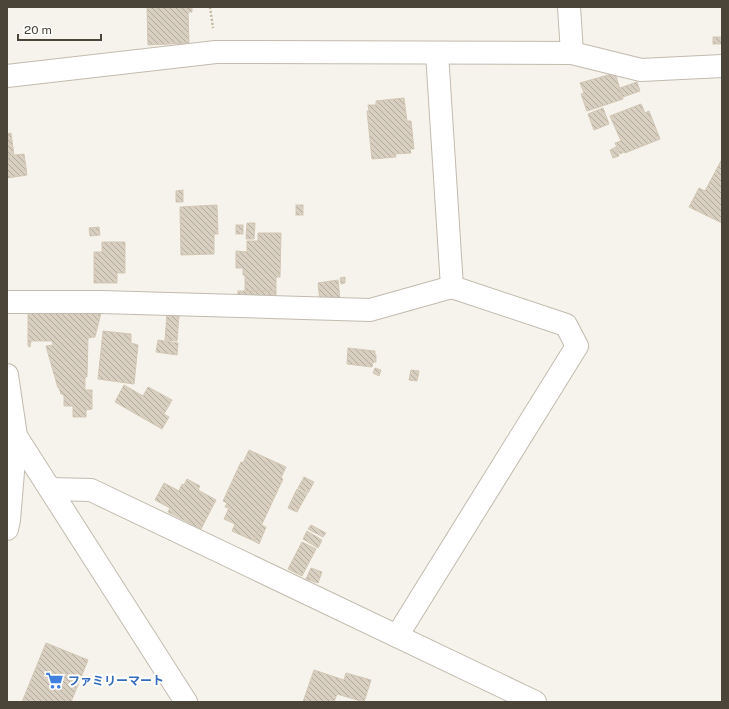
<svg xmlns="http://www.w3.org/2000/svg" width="729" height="709" font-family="'Public Sans','Noto Sans JP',sans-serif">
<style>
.building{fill:url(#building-back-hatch);stroke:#d3c7b4}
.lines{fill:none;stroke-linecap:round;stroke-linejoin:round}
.minor-casing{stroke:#c2bbae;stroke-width:24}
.path{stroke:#c4b79f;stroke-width:2.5;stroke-dasharray:2 2;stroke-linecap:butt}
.minor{stroke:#fff;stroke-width:22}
.labels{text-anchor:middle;stroke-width:4;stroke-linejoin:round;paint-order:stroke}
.shop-label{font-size:12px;font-weight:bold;fill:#366cbe;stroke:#fff;text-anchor:start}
</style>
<defs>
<pattern id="building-back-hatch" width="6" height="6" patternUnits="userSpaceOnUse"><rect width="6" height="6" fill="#d8cfc1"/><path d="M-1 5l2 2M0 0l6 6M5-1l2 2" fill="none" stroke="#b1aa9e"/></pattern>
</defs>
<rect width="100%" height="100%" fill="#f6f3ec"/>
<g class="building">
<polygon points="147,7 192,7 192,12 188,12 189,43 148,45"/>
<rect x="713" y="37" width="9" height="7"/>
<polygon points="615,73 623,99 587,111 581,94 584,93 580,83"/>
<polygon points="637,82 640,91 623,97 620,88"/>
<polygon points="404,98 407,121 411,121 414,149 410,149 411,153 395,154 396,157 372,159 367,111 369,111 368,105 376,105 376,101"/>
<polygon points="641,104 645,113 649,111 660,139 625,153 624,152 620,154 615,143 621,141 610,116"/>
<polygon points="603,108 609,124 594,130 588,114"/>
<polygon points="11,133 14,155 7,156 7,134"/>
<polygon points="616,147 619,156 613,158 610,150"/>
<polygon points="24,154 27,175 7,178 7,156"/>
<polygon points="722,159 722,223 689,207 699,188 705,191"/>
<polygon points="183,190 183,202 176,202 176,191"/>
<polygon points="217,205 218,234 214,234 214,254 181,255 180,207"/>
<rect x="296" y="205" width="7" height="10"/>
<polygon points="247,223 255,223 254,239 246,239"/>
<rect x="236" y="225" width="7" height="9"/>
<polygon points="99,227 100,235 90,236 89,228"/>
<polygon points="258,233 281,233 280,277 276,277 276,291 245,291 245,275 243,275 243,268 236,268 236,251 247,252 247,241 258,241"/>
<polygon points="102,242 125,242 125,273 117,273 117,283 94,283 94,252 102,252"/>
<polygon points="345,277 345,283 341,284 340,278"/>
<polygon points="338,280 340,300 320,302 318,283"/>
<rect x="238" y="291" width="38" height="8"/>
<polygon points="28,312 101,313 95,337 88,338 87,377 85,377 85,390 92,390 92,409 86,410 86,417 73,417 73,406 64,406 64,395 61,394 59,388 58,388 46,346 53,345 52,341 31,341 30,347 28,346"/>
<polygon points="167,314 179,315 177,341 165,340"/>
<polygon points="103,331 131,334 131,343 138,345 134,384 98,379"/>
<polygon points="158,340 178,343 177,355 156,352"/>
<polygon points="348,348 375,351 375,355 376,355 376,362 373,362 372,367 347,364"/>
<polygon points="375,368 381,370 379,376 373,373"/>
<polygon points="411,370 419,371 417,381 409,380"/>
<polygon points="124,385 143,396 148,387 172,400 164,414 169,417 162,429 115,402"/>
<polygon points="249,450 286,467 281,478 283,479 254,541 232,531 235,524 224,519 229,508 225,507 227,503 223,501 241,462 243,463"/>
<polygon points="304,477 314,482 308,493 298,488"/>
<polygon points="187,479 200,486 198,490 216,500 201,529 168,512 170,508 155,500 164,483 179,491 182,484 184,485"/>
<polygon points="297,489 307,494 297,512 288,508"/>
<polygon points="261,525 266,527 259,544 254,541"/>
<polygon points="311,525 326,533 323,537 308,529"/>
<polygon points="307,531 322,540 318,548 303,539"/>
<polygon points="302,542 316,549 302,576 288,569"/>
<polygon points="311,568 322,572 318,583 306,579"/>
<polygon points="46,643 88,660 71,702 22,702"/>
<polygon points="314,670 344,680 346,673 371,680 364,702 337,694 334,702 303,702"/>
</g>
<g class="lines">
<defs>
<g id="minor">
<polyline points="569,7 572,53"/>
<polyline points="7,76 216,52 572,53 641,70 722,66"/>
<polyline points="7,302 101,302 370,310 452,287"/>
<polyline points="7,375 16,436 9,520 7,529"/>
<polyline points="7,422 186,702"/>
<polyline points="50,489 91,490 535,702"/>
<polyline points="397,636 577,346 566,325 452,287 437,53"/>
</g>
</defs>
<use href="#minor" class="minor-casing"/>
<polyline class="path" points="210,7 213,28"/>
<use href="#minor" class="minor"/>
</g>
<defs>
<symbol id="supermarket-bare" viewBox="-9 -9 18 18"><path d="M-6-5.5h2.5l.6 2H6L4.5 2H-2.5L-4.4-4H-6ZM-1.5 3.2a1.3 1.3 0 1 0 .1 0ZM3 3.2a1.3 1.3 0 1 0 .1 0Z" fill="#3f7fe0" stroke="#fff" stroke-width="2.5" paint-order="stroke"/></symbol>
</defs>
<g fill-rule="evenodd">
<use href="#supermarket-bare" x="42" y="668" width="25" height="25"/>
</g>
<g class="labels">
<g class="shop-label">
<text x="68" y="685">ファミリーマート</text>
</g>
</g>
<rect width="729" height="709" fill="none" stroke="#4b4439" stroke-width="16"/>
<path d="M18 34v6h83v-6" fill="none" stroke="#4b4439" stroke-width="2"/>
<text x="24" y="34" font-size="12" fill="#4b4439" stroke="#ffffff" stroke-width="3" paint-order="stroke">20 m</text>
</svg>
